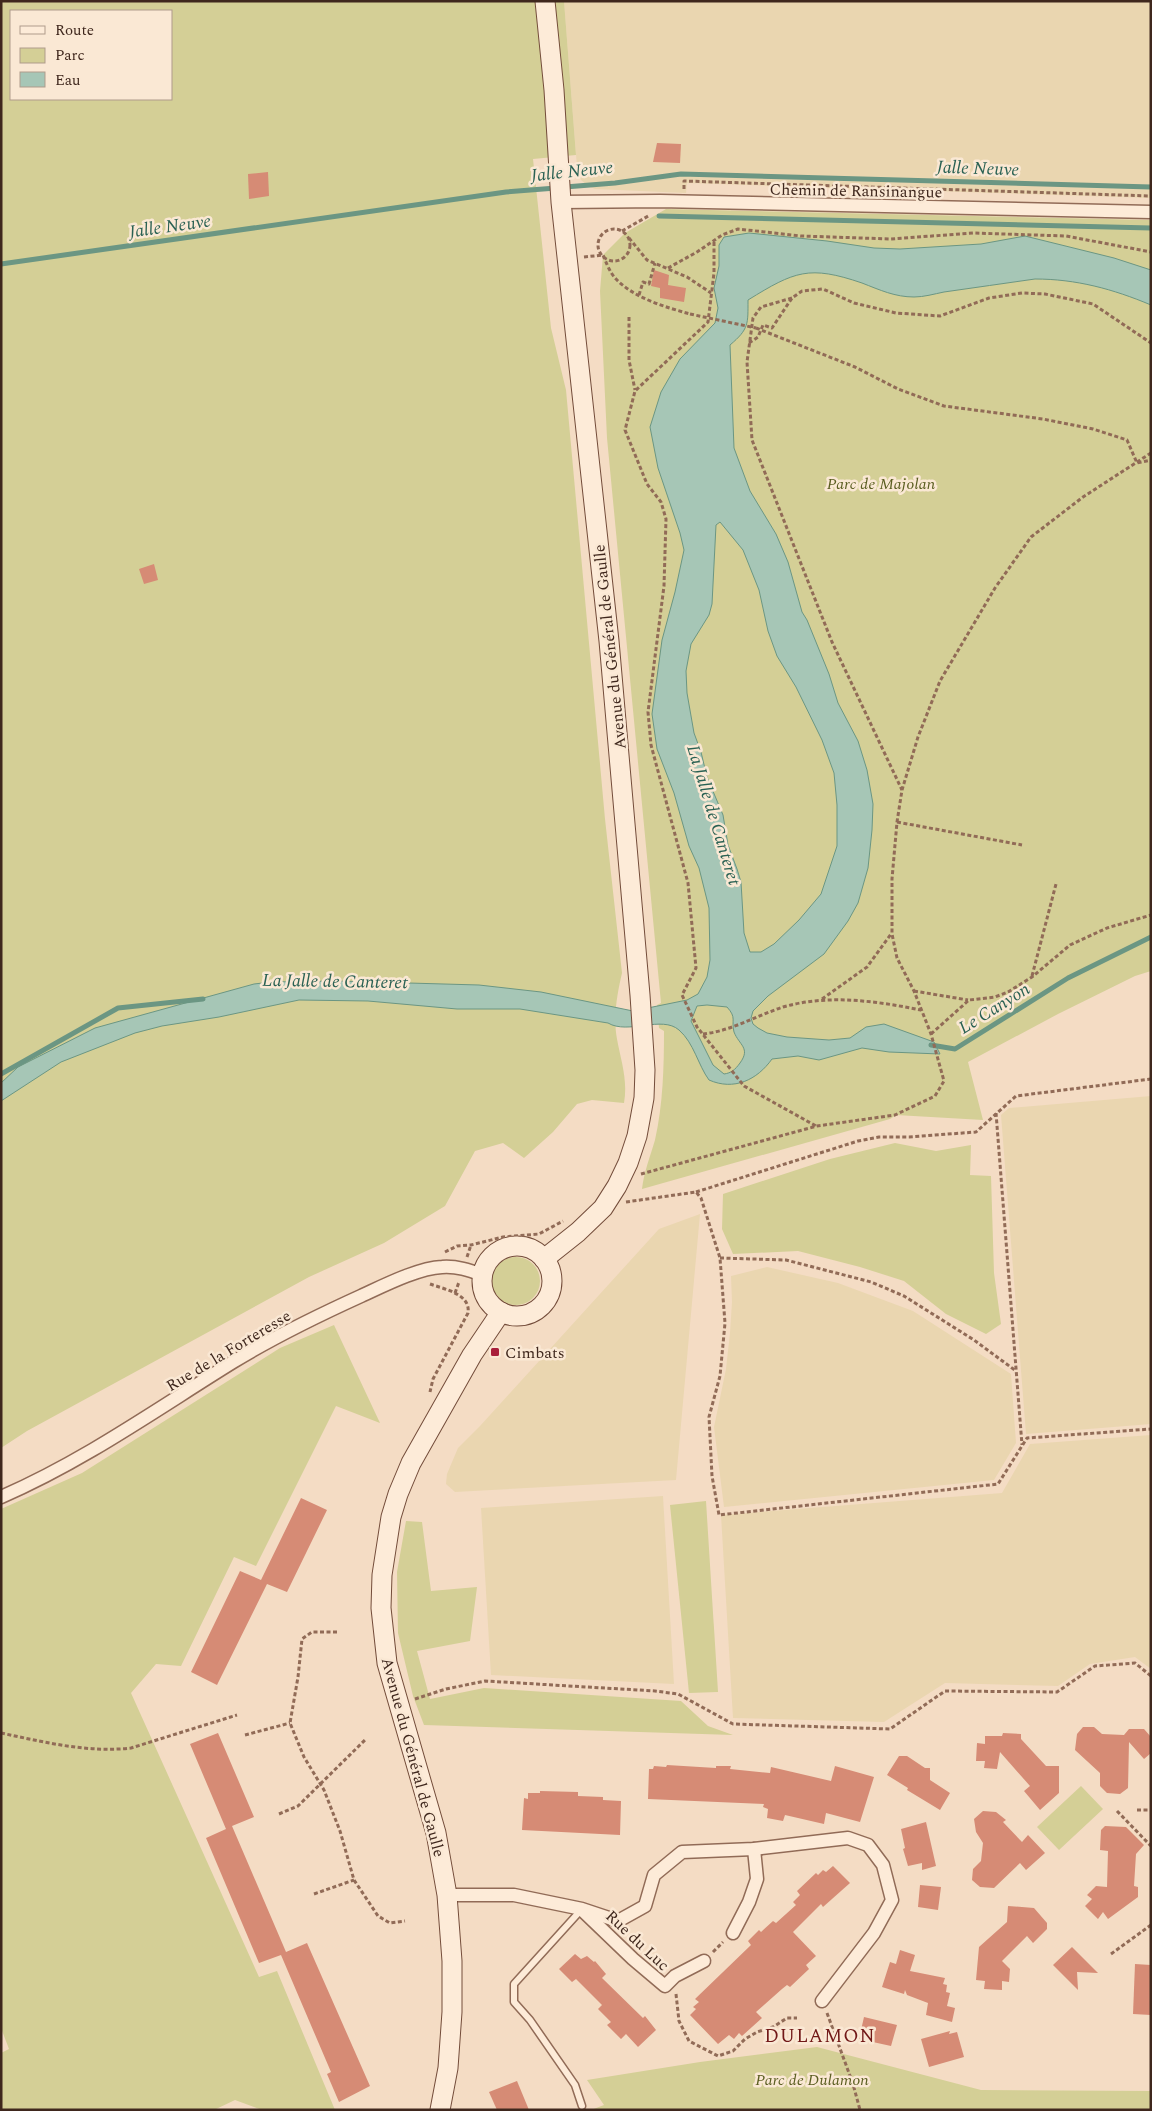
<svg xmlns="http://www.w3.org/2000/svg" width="1152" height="2111" font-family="Spectral,serif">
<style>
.farmland{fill:#ead6b0}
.green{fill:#d4cf96;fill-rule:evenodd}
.water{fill:#a6c6b6;stroke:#6b9683;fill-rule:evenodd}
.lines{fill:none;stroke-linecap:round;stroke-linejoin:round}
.stream{stroke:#6b9683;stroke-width:5}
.building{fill:#d68b75}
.service-casing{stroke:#916b57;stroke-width:9}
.minor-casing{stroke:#916b57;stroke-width:15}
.secondary-casing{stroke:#734c3a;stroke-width:21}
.path{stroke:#916b57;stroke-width:3;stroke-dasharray:4 2.5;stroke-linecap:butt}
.service{stroke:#fdebd8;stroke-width:6}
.minor{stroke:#fdebd8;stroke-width:12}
.secondary{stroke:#fdebd8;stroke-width:19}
.path-bridge{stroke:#916b57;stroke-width:3;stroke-dasharray:4 2.5;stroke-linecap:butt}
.poi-dot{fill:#a81f3a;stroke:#fae8d4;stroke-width:2}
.labels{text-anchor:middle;stroke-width:5;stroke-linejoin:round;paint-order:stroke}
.street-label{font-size:16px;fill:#3f271d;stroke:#fae8d4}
.park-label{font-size:16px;font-style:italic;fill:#5b5e21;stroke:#fae8d4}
.poi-label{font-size:16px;fill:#3f271d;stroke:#fae8d4;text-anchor:start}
.water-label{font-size:18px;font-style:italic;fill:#2a6153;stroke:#fae8d4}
.quarter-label{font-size:19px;letter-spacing:1px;fill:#711817;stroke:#fae8d4}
</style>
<rect width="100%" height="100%" fill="#f4dcc4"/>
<g class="farmland">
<polygon points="564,1 1151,1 1151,198 687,183 686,193 595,189 588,186 581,180 577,167"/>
<polygon points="1151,1096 1151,1424 1026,1434 1001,1115 1009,1108"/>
<polygon points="700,1214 676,1480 455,1492 446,1484 447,1474 458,1448 480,1426 659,1229"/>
<polygon points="767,1267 838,1283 913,1311 1011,1374 1016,1443 994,1480 724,1507 714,1427 726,1369 730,1333 732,1302 731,1276"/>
<polygon points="1151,1435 1151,1669 1135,1657 1090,1664 1058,1686 945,1683 884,1722 733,1718 721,1515 1002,1493 1030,1444"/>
<polygon points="663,1496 674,1684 491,1675 481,1508"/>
</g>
<g class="green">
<path d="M 1,1 L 564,1 L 576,155 L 533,159 L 551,328 L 566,390 L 605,819 L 622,973 C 617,994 613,1018 617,1039 C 621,1061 628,1080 624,1103 L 592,1100 L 577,1104 L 553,1132 L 524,1158 L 503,1143 L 475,1151 L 445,1206 L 384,1243 L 309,1277 L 27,1431 L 1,1448 ZM 11,11 L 171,11 L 171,99 L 11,99 Z"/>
<path d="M 666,209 L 1151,220 L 1151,971 L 1135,976 L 1058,1014 L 968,1062 L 983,1120 L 896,1115 L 890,1119 L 642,1189 C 644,1172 650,1157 655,1140 C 663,1105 664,1067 664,1031 L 659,1028 L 657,1005 L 661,1003 L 607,438 L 600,291 L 603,255 L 625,233 Z"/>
<polygon points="895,1143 936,1151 971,1145 970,1175 991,1176 994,1273 1001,1324 986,1334 946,1314 904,1281 860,1267 798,1251 733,1254 722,1229 723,1194 830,1159"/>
<circle cx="516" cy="1281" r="24"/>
<polygon points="334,1325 380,1423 336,1406 256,1566 234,1557 181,1666 156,1664 131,1693 259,1977 277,1971 335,2110 262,2110 235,2100 214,2110 1,2110 1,2053 9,2049 1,2028 1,1509 82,1473 280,1348"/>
<polygon points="706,1501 718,1692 689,1693 670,1505"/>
<polygon points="406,1521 422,1522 431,1591 477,1587 470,1641 417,1651 430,1699 484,1688 681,1701 708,1726 733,1735 424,1725 413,1696 398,1633 397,1572"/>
<polygon points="1081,1786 1103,1809 1059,1850 1037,1827"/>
<polygon points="817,2047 981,2090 1151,2091 1151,2110 591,2110 604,2105 587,2080 700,2062"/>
</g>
<path class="water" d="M 749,233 L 827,241 L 874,248 L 900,249 L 981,244 L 1025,236 L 1114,258 L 1151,270 L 1151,305 C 1113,289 1076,279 1035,279 C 1005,283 974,288 944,292 C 934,294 924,297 914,297 C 895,297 880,290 862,283 C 809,265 795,271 748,300 C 748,324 749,329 730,345 L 734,448 L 750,491 L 776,534 L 788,562 L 802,612 L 807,620 L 829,674 L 838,703 L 858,741 L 867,770 L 873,804 L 872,830 L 868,868 L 858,903 L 848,921 L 824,954 L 768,996 L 753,1011 L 751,1018 L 753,1024 L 758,1028 L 767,1033 L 787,1037 L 829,1040 L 850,1038 L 866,1027 L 884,1024 L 934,1042 L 940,1054 L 889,1052 L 862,1048 L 819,1060 L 798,1056 L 772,1059 C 757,1080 734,1091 709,1080 C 698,1065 694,1043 679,1030 C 662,1015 628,1035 608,1023 L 520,1009 L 457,1009 L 368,1001 L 299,1000 L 219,1017 L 162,1026 L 135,1033 L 61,1062 L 1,1101 L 1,1083 L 18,1067 L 95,1028 L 254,984 L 271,982 L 338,981 L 479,985 L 541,992 L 633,1011 L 687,1000 L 698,994 L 707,977 L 710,960 L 709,908 L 699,868 L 689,846 L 674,793 L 657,749 L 652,714 L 662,640 L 675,592 L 684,550 L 680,533 L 658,468 L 650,427 L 661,392 L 680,359 L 715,323 L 718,308 L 714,288 L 719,266 L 719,245 L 724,237 ZM 720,522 L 743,550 L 759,590 L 768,631 L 777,656 L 796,687 L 822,740 L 834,773 L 837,805 L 837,846 L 821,894 L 799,920 L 774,944 L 761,952 L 750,952 L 744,933 L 741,882 L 737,869 L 728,845 L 723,815 L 707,777 L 701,752 L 694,733 L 687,693 L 686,671 L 691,644 L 709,615 L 712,604 L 716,525 ZM 707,1005 L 727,1007 C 737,1018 731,1020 734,1032 C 739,1045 751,1048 740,1063 C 735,1070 731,1073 724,1074 L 713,1065 L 691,1021 L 697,1006 Z"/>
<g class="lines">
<g class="stream">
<polyline points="565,187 615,183 681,174 1151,187"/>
<polyline points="659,216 1151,228"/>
<polyline points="1,264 506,192 556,188"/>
<polyline points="931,1045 955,1049 1068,978 1151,937"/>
<polyline points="1,1074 118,1008 203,999"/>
</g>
</g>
<g class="building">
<polygon points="657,143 681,144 680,163 653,162"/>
<polygon points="268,172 269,196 249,199 248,174"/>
<polygon points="654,270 669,275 668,285 686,288 684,302 660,298 660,288 651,286"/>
<polygon points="154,564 158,580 144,584 139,569"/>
<polygon points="301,1498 327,1510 287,1592 267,1584 217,1685 191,1672 240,1571 261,1580"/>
<polygon points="1083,1727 1094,1727 1102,1734 1124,1735 1129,1729 1144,1729 1151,1737 1151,1753 1144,1759 1129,1742 1128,1788 1120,1794 1107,1793 1100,1786 1100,1773 1075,1750 1077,1734"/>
<polygon points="218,1733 254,1817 232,1826 286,1952 307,1943 370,2086 339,2102 327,2074 331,2072 281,1955 259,1963 206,1838 226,1829 190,1744"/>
<polygon points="1003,1733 1021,1734 1021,1739 1046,1766 1059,1766 1059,1793 1040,1810 1024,1791 1030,1786 1000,1752 997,1769 984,1768 985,1761 976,1761 977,1743 985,1744 985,1736 1002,1736"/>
<polygon points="899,1756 907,1756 925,1768 930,1768 930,1780 950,1793 940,1810 907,1790 908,1788 887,1775"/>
<polygon points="667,1765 716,1768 716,1766 731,1766 730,1769 770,1773 771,1767 831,1781 835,1766 874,1777 860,1822 826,1813 824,1824 785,1815 783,1821 767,1818 768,1809 763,1807 764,1804 648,1799 649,1769 653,1769 654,1766 666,1767"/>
<polygon points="540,1791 578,1792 578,1796 603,1797 603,1800 621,1801 620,1835 522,1830 524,1798 528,1799 528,1793 540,1793"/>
<polygon points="983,1811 996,1812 1006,1820 1003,1822 1022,1842 1028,1835 1045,1853 1026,1870 1020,1863 994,1888 980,1887 972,1880 973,1869 981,1861 983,1843 976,1832 974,1819"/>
<polygon points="926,1822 936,1866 922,1870 922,1863 908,1866 903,1849 905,1848 901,1829"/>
<polygon points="1105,1826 1126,1827 1144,1845 1136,1854 1134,1886 1138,1887 1138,1897 1108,1919 1103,1912 1098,1919 1085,1906 1092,1899 1087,1895 1096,1886 1107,1887 1108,1851 1100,1850 1101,1830"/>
<polygon points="833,1866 850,1883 823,1907 821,1904 793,1932 816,1956 806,1965 809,1969 790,1987 787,1985 782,1989 756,2012 762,2018 742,2036 739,2033 734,2039 729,2035 718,2044 690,2015 696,2009 693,2007 699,2002 695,1999 751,1945 748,1941 759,1930 761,1932 773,1921 776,1923 796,1905 793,1902 800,1895 797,1891 816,1873 818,1875 823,1870 826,1872"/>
<polygon points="920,1885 941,1887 938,1910 918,1907"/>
<polygon points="1008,1906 1034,1908 1047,1923 1047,1929 1033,1943 1027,1936 1002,1961 1010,1969 1009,1982 1002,1981 1002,1990 984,1989 985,1981 976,1980 979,1947 1007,1922"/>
<polygon points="1072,1947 1098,1973 1077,1972 1078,1990 1053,1965"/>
<polygon points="900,1950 915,1955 910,1971 945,1978 943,1984 947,1985 946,1992 950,1993 947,2006 955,2008 952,2022 926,2015 928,2003 907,1995 905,1990 904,1994 882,1987 890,1962 896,1964"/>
<polygon points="575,1954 581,1959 587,1956 594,1962 595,1961 606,1974 602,1978 643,2018 645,2016 656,2030 638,2047 626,2034 621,2039 607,2025 611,2022 598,2009 602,2005 576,1979 572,1982 559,1969"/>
<polygon points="1135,1964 1151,1965 1151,2015 1133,2014"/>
<polygon points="864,2017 897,2025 891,2046 859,2039"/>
<polygon points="950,2031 949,2034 957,2032 964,2057 929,2067 921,2039"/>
<polygon points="517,2081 529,2110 497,2110 489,2092"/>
</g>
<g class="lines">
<defs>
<polyline id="service" points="582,1909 514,1984 514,2002 530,2020 575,2085 582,2106"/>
<g id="minor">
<polyline points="561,202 660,201 1151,212"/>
<path d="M 1,1497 C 84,1461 157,1409 233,1362 C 274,1337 317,1316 361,1296 C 383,1286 418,1268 442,1267 C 457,1266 469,1270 482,1275"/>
<polyline points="447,1895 514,1895 582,1909 618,1921 645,1906 654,1875 682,1852 754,1849 848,1838 868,1845 883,1865 892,1900 874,1933 822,2001"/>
<polyline points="583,1911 633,1959 665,1986 675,1976 704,1961"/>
<polyline points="733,1933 749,1902 757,1879 754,1849"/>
</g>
<g id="secondary">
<circle cx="517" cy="1281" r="35"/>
<polyline points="544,1259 578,1232 603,1208 617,1186 628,1163 637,1136 644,1098 645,1070 640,995 609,641 561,202 554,90 545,1"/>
<polyline points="440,2110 448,2068 452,2012 452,1961 447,1895 436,1833 387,1663 381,1608 382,1575 391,1517 398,1494 411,1463 472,1355 501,1312"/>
</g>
</defs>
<use href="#service" class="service-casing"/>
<use href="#minor" class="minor-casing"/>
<use href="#secondary" class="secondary-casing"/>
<g class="path">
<polyline points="684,189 684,181 1151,196"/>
<circle cx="614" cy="245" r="16"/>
<polyline points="622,231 650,215"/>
<polyline points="629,238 647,260 687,277 711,293"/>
<polyline points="714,242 714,273 708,322 635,391 625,430 647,484 661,502 666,519 664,586 648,712 651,745 688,883 696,968 682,995 697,1027 744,1086 816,1126"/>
<path d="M 584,257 L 603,255 C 606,262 610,273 616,279 C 634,298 665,307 690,314"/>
<polyline points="668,268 697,252 722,235 738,229 801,236 891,239 973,233 1066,236 1151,252"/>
<polyline points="639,295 643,282 649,284 655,263"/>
<polyline points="792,298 761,307 753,318 747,362 752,440 832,642 902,790"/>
<polyline points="629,317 629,360 635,390"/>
<polyline points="756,328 855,367 898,389 944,406 1043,419 1093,429 1127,440 1137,463 1151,460"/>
<polyline points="749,343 758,337 763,325 772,328 792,298 802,291 823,289 854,303 896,313 940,316 989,298 1022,293 1045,294 1093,304 1151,343"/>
<polyline points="897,822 1022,845"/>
<polyline points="1032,976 1056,884"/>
<polyline points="914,991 968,1000"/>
<polyline points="822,999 867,967 891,934"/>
<path d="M 703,1034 C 731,1031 756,1016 783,1007 C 828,994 876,1001 921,1010"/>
<polyline points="931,1034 969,1000 995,997 1008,992 1032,977 1070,945 1107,928 1151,915"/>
<polyline points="996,1113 1022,1445"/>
<polyline points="641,1174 817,1126 895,1115 935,1096 944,1081 931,1034 914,991 897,958 892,934 892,879 897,822 902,790 918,737 940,681 995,588 1031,537 1083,497 1151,453"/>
<polyline points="696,1192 858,1141 879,1137 909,1137 976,1132 1016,1096 1151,1079"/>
<polyline points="626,1202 696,1192 701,1198 720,1258 725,1323 720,1376 709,1417 712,1476 719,1515 998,1484 1027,1438 1151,1429"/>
<polyline points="445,1252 457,1246 471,1245 503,1237 539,1234 563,1221"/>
<polyline points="467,1257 471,1245"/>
<polyline points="720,1258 786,1260 871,1282 904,1296 974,1340 1016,1371"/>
<path d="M 430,1284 C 444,1289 471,1294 468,1313 L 433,1379 L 430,1392"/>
<polyline points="455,1293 459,1282"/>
<polyline points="337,1632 312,1632 302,1639 298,1677 290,1723 304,1757 324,1790 340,1831 354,1880 378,1916 390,1923 405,1921"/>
<polyline points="415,1699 446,1689 485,1681 655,1691 678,1694 733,1724 890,1729 945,1691 1057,1692 1095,1666 1135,1663 1151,1676"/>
<path d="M 1,1733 C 44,1742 87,1753 131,1748 L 237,1715"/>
<polyline points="245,1735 290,1723"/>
<polyline points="1137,1810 1151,1810"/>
<polyline points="1117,1811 1151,1846"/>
<polyline points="279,1814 298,1806 365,1740"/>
<polyline points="314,1894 354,1880"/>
<polyline points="713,1952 723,1942"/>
<polyline points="1111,1954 1151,1925"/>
<polyline points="676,1994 679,2021 689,2041 718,2056 733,2051 745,2039 757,2032 773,2027 787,2018 797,2018"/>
<polyline points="827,2013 853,2084 860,2110"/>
</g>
<use href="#service" class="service"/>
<use href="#minor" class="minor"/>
<use href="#secondary" class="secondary"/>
<polyline class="path-bridge" points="690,314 756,328"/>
</g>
<rect class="poi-dot" x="490" y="1347" width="10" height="10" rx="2.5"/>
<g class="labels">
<g class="street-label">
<text transform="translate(856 190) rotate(1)" y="6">Chemin de Ransinangue</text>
<text transform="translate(609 647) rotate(-96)" y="6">Avenue du Général de Gaulle</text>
<text transform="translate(228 1350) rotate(-31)" y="6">Rue de la Forteresse</text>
<text transform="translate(414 1757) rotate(75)" y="6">Avenue du Général de Gaulle</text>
<text transform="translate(638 1940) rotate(43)" y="6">Rue du Luc</text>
</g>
<g class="park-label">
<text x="881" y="489">Parc de Majolan</text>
<text x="812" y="2085">Parc de Dulamon</text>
</g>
<g class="poi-label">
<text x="505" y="1358">Cimbats</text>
</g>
<g class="water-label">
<text transform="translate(978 168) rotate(2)" y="6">Jalle Neuve</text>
<text transform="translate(572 171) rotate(-6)" y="6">Jalle Neuve</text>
<text transform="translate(170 226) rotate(-8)" y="6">Jalle Neuve</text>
<text transform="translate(714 815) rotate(73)" y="6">La Jalle de Canteret</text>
<text transform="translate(335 981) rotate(1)" y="6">La Jalle de Canteret</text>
<text transform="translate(994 1008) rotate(-32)" y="6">Le Canyon</text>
</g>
<g class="quarter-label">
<text x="820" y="2042">DULAMON</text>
</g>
</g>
<rect width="1152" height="2111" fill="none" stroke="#3f271d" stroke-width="5"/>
<rect x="10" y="10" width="162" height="90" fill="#fae8d4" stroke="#af9b8b"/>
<rect x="20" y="26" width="25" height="8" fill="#fdebd8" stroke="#af9b8b"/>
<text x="55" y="35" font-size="15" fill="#3f271d">Route</text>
<rect x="20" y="48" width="25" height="15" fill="#d4cf96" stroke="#af9b8b"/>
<text x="55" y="60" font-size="15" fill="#3f271d">Parc</text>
<rect x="20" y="72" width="25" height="15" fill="#a6c6b6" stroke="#af9b8b"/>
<text x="55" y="85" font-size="15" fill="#3f271d">Eau</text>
</svg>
